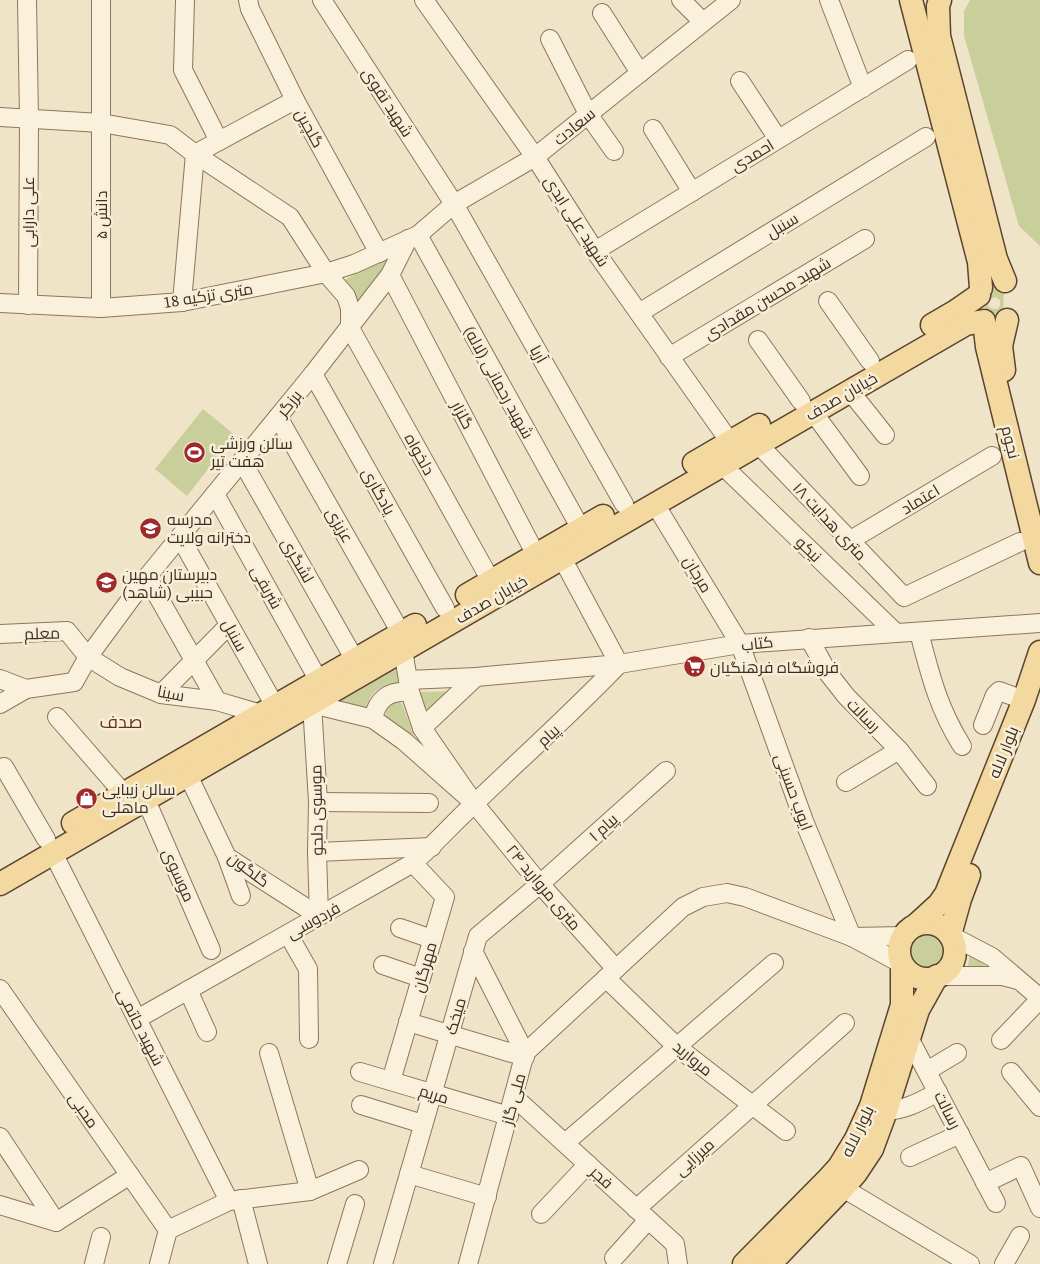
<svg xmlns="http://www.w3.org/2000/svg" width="1040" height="1264" font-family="'Source Serif 4',Cairo,serif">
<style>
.green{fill:#c9cf9b;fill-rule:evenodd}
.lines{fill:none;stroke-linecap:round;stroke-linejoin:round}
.minor-casing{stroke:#8d765c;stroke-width:20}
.major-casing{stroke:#5b4430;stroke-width:25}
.minor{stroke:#faf1dc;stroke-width:18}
.major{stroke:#f3d9a0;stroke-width:22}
.labels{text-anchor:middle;stroke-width:5;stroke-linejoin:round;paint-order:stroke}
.street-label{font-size:16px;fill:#3d2e20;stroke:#f7eed8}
.poi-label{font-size:16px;fill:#3d2e20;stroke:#f7eed8;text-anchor:start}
.neighbourhood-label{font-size:18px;fill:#6b2e1e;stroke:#f7eed8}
</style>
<rect width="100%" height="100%" fill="#f0e4c8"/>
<g class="green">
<polygon points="970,0 1040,0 1040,246 1019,226 964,36 964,11"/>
<polygon points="398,249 357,305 339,283 385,258"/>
<path d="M 995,281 L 1004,291 L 1003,313 L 996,320 L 991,320 C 980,306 986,298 990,283 ZM 995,297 L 1000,300 L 1000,306 L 997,309 L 993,309 L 989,307 L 988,303 L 990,299 Z"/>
<polygon points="203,409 235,435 187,496 155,469"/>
<path d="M 397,668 L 401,684 C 380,684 372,690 365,709 L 339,702 Z"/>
<polygon points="455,691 428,713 419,692"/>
<path d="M 396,701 L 402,703 L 414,736 L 386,716 C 386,708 387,704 396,701 Z"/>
<circle cx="926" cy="951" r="18"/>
<polygon points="970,954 987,967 967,970"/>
</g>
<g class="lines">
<defs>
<g id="minor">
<polyline points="27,0 29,118 28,305"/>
<polyline points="101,0 101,308"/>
<polyline points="185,0 183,70 219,141"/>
<polyline points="248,0 250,9 295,100 379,253"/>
<polyline points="322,0 454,204 624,504"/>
<polyline points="424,0 535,157 595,251 730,442"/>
<polyline points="681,0 703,22"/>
<polyline points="829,0 863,88"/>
<polyline points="602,13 640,73"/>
<polyline points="550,39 588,114 614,151"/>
<polyline points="740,81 778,139"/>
<polyline points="0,117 101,123 170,135 195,154 290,217 326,273 346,296 350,308 350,328 491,581"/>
<polyline points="653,129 692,192"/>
<polyline points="418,235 581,529"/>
<polyline points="595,251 908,60"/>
<polyline points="390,275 536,555"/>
<polyline points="828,301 870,361"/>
<polyline points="182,302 195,154 295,100"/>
<polyline points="0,303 101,308 182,302 326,273 354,264 418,235 454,204 535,157 731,0"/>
<polyline points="639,313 926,137"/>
<polyline points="758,340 801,401"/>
<polyline points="669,357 865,239"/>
<polyline points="313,374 445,608"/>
<polyline points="850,391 885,435"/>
<polyline points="813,412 860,476"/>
<polyline points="278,417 401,633"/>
<polyline points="758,444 904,597 1020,542"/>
<polyline points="242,461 355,660"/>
<polyline points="722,465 896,633"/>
<polyline points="215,494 319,681"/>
<polyline points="655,504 740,644 804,821 852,937"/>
<polyline points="180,537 275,706"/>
<polyline points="849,541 992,456"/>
<polyline points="147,577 217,701"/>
<path d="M 919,632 C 930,674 938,708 962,746"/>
<polyline points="0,634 67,631 88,657 120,677 161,694 217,701 261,714"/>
<polyline points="809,638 828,673 846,696 899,750 927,786"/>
<polyline points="403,650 410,692 422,728 474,803 540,884 616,969"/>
<polyline points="0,679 26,689 74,682 88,657 147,577 313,374 390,275 408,239"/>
<polyline points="408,680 476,677 619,664 740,644 1040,623"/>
<polyline points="161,694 229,625"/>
<polyline points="0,704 26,689"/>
<polyline points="57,717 124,794"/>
<path d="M 373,719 C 377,699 389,690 410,692"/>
<polyline points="983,725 995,695 999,691 1024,700"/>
<polyline points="422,728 476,677"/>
<polyline points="4,767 46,839"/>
<polyline points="188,775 227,857 319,916"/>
<polyline points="846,782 899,750"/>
<polyline points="146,800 211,950"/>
<polyline points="318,802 429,803"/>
<polyline points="317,852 432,847"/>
<polyline points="53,853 229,1201"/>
<polyline points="227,857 241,896"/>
<polyline points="319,916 317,852 318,802 312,704 373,719 404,741 474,803"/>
<polyline points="400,928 432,939"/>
<polyline points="288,934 308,969 309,1039"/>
<polyline points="950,935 992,957 1040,998"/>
<polyline points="852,937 903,936"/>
<polyline points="473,951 525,1053"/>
<polyline points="383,965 421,978"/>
<polyline points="937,976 1002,976 1018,980"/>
<polyline points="606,978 677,1047 786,1131"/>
<polyline points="0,989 168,1230"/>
<polyline points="188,990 207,1032"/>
<path d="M 137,1019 L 413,863 C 435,844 454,822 476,802 C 524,756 573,712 619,664 L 562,558"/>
<polyline points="408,1022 525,1057"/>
<polyline points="909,1038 996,1203"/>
<polyline points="1001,1040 1040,999"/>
<polyline points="269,1053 310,1191"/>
<polyline points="927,1071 957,1053"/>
<polyline points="360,1072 509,1116"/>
<polyline points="1011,1072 1040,1107"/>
<polyline points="391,1081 445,897 413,863"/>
<polyline points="514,1097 675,1244 678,1264"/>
<polyline points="361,1105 423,1124"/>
<path d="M 886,1111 C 906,1110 921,1101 938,1092"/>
<polyline points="0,1137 56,1222"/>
<polyline points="565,1143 774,963"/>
<polyline points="910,1157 960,1134"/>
<polyline points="409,1174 487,1197"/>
<polyline points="985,1183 1021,1166 1040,1208"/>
<polyline points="843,1188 970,1264"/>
<polyline points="241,1199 258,1264"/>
<polyline points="0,1205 56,1222 130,1175"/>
<polyline points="636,1209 845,1023"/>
<polyline points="541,1214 588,1164"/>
<polyline points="168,1230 229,1201 310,1191 359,1170"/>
<polyline points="614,1258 648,1220"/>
<polyline points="94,1264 101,1237"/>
<polyline points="159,1264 168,1230"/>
<polyline points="337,1264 355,1204"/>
<polyline points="383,1264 478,936 540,884 666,771"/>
<polyline points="468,1264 525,1053 683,907 703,897 727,893 745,897 852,937 902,964"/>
<polyline points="1004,1264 1020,1236"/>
</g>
<g id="major">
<polyline points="911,0 979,262 981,288"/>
<polyline points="940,0 938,6 939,36 996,259 1005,281"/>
<polyline points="932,325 956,311 979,295"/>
<polyline points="1004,370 1001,346 1007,320"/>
<polyline points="694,463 759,425"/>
<polyline points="467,595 603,516"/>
<polyline points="73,823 415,625"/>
<polyline points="0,884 966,324 984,321 987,347 1040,563"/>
<circle cx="927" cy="951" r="28"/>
<polyline points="916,925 939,904 946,894 1024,700 1040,652"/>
<polyline points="950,935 960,899 969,875"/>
<polyline points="744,1264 829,1178 839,1167 856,1139 871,1106 902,1005 902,964"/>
<polyline points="770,1264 843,1188 856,1173 872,1149 886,1111 918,1010 937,976"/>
</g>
</defs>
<use href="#minor" class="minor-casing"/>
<use href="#major" class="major-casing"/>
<use href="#minor" class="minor"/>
<use href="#major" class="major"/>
</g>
<defs>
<symbol id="stadium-disc" viewBox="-11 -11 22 22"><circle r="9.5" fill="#9e2a2b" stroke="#f7eed8"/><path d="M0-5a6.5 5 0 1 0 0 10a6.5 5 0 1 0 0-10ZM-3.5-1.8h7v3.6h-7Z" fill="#fff"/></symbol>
<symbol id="school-disc" viewBox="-11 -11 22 22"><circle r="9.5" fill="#9e2a2b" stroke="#f7eed8"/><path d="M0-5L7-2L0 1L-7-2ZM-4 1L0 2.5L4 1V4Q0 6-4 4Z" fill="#fff"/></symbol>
<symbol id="supermarket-disc" viewBox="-11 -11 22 22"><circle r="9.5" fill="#9e2a2b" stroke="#f7eed8"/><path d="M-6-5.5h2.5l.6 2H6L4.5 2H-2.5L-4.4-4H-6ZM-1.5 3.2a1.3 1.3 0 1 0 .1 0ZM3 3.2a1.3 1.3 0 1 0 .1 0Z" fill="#fff"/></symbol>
<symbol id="shop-disc" viewBox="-11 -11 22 22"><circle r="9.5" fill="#9e2a2b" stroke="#f7eed8"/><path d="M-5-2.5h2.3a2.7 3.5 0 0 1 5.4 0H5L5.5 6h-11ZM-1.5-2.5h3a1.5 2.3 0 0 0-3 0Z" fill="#fff"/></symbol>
</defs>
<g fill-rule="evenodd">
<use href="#stadium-disc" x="182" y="440" width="25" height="25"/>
<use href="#school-disc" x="138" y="516" width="25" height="25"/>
<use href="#school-disc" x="94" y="570" width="25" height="25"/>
<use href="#supermarket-disc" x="682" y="654" width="25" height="25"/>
<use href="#shop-disc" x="74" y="786" width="25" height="25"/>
</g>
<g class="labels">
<g class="street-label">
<text transform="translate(388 102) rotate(57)" y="6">شهید تقوی</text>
<text transform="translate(574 126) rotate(-39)" y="6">سعادت</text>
<text transform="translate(310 128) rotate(61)" y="6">گلچین</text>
<text transform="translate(752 155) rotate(-31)" y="6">احمدی</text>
<text transform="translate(28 212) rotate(-90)" y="6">علی دارابی</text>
<text transform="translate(101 215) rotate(-90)" y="6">دانش ۵</text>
<text transform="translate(577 221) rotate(57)" y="6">شهید علی ابدی</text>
<text transform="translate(782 225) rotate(-31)" y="6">سنبل</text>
<text transform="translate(208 295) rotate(-9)" y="6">18 متری تزکیه</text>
<text transform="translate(767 298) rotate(-31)" y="6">شهید محسن مقدادی</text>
<text transform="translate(539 354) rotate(61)" y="6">آریا</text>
<text transform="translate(499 382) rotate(61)" y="6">شهید رحمانی (لاله)</text>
<text transform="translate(841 396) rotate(-30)" y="6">خیابان صدف</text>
<text transform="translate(289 403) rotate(-51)" y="6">برزگر</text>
<text transform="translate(463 415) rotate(62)" y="6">گلزار</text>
<text transform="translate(1011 442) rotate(76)" y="6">نجوم</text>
<text transform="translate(420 454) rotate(61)" y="6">دلخواه</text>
<text transform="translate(379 491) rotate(61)" y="6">یادگاری</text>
<text transform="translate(920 499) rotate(-31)" y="6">اعتماد</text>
<text transform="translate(830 521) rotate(47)" y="6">۱۸ متری هدایت</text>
<text transform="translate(340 525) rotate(60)" y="6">عزیزی</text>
<text transform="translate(809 549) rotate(44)" y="6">نیکو</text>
<text transform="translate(298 560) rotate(60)" y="6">لشگری</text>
<text transform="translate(698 574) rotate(59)" y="6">مرجان</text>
<text transform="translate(267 587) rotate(61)" y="6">شریفی</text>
<text transform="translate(491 599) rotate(-30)" y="6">خیابان صدف</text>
<text transform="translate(42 633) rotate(-2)" y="6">معلم</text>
<text transform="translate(235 635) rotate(61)" y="6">سنبل</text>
<text transform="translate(757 643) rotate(-6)" y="6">کتاب</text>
<text transform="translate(171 693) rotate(11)" y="6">سینا</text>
<text transform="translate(864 715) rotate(45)" y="6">رسالت</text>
<text transform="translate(548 735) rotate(-43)" y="6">پیام</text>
<text transform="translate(1003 752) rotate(-68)" y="6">بلوار لاله</text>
<text transform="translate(794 792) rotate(70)" y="6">ایوب حسینی</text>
<text transform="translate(316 810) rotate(-91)" y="6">موسوی دلجو</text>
<text transform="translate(603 827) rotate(-42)" y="6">پیام ۱</text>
<text transform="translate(249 869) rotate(37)" y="6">گلگون</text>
<text transform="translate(179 875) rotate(66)" y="6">موسوی</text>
<text transform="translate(544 887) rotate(50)" y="6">۲۴ متری مروارید</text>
<text transform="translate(313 920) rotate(-29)" y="6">فردوسی</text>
<text transform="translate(424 967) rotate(-74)" y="6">مهرگان</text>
<text transform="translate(455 1016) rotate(-74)" y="6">میخک</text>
<text transform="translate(141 1027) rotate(63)" y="6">شهید حاتمی</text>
<text transform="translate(693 1058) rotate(39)" y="6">مروارید</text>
<text transform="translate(434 1094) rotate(17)" y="6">مریم</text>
<text transform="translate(513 1099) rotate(-75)" y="6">ملی گاز</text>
<text transform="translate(84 1110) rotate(55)" y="6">محبی</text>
<text transform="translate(948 1110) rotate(63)" y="6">رسالت</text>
<text transform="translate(857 1131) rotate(-64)" y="6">بلوار لاله</text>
<text transform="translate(694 1157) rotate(-42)" y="6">میرزایی</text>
<text transform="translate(602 1177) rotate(43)" y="6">فجر</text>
</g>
<g class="poi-label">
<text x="211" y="449">سالن ورزشی<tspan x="211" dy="18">هفت تیر</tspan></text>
<text x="167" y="525">مدرسه<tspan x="167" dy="18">دخترانه ولایت</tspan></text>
<text x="122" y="580">دبیرستان مهین<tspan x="122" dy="18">حبیبی (شاهد)</tspan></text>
<text x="710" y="673">فروشگاه فرهنگیان</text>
<text x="102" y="795">سالن زیبایی<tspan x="102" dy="18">ماهلی</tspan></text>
</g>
<g class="neighbourhood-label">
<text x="121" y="728">صدف</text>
</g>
</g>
</svg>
